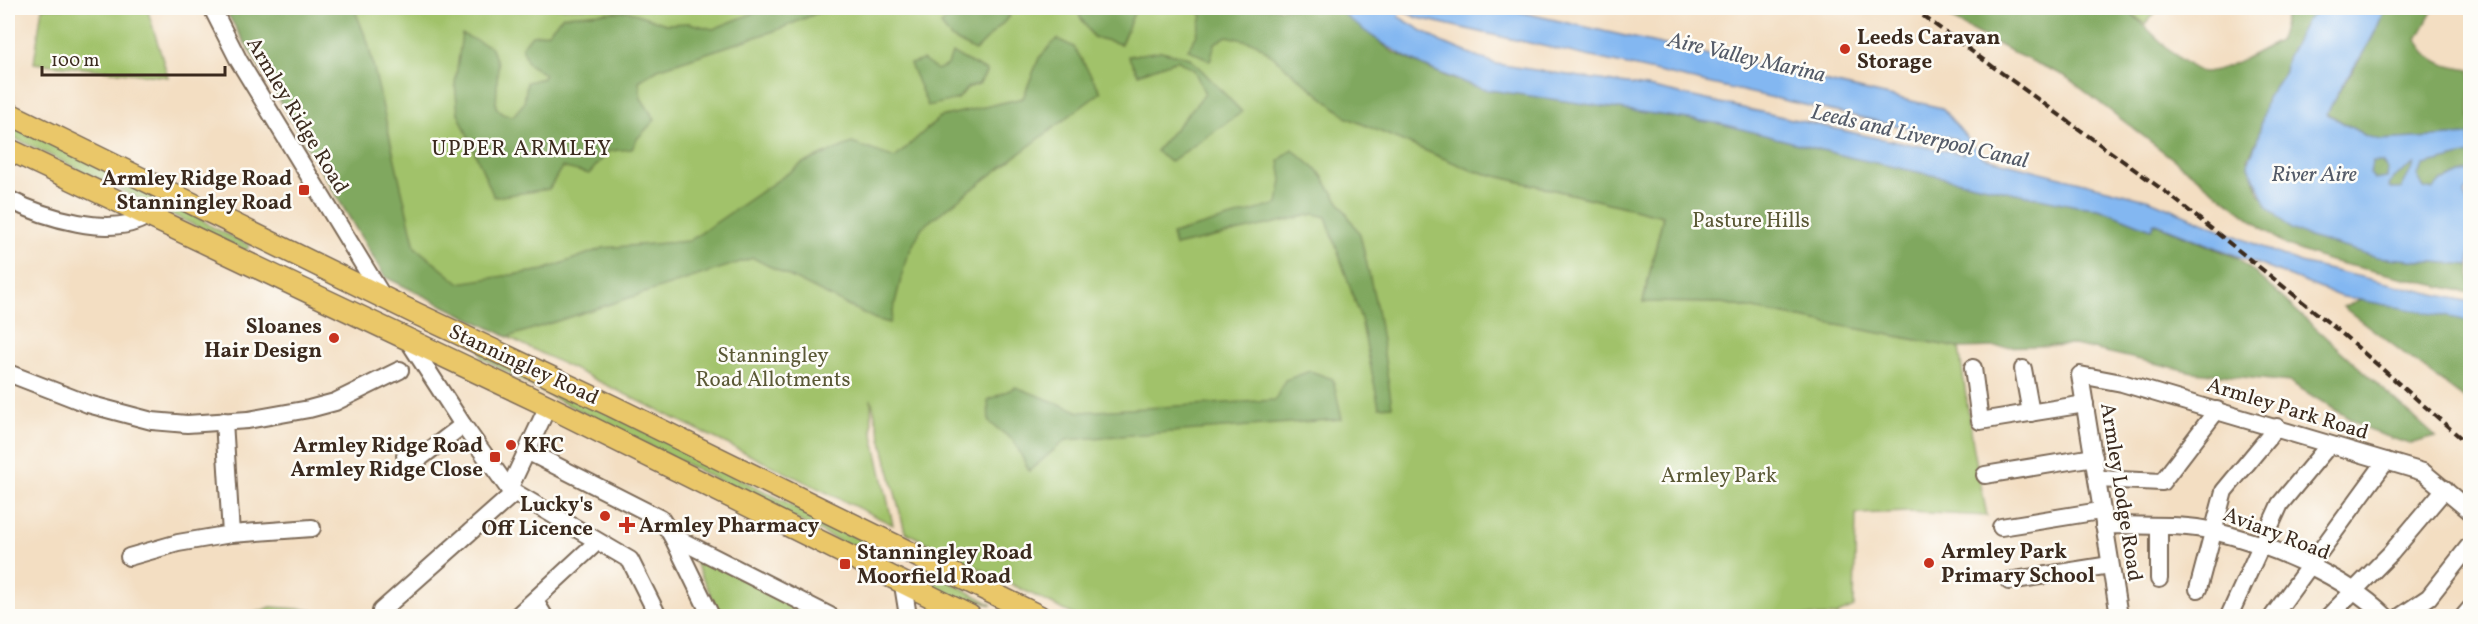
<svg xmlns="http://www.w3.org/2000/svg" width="2478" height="624" font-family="Vollkorn,serif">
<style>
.green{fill:#a1c26b;stroke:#6e7644;stroke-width:1.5}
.forest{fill:#80a85f;stroke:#5e693e;stroke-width:1.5}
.water{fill:#83b7f1;stroke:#5f7088;stroke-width:1.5;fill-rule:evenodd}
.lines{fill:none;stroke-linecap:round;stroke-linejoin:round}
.canal{stroke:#83b7f1;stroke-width:14}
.minor-casing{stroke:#7b6957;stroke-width:20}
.major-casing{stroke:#7b6957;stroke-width:24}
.minor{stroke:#fff;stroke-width:16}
.major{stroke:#eac769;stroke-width:21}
.rail{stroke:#3b2a1e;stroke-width:4;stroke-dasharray:9 4.5;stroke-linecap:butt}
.poi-dot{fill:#c8321e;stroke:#fdfcf7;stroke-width:2}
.labels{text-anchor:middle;stroke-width:5;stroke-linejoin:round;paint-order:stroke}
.poi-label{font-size:21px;font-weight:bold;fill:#3b2a1e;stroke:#fdfcf7;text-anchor:start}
.street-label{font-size:21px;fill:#3b2a1e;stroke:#fdfcf7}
.park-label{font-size:21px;fill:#5a5835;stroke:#fdfcf7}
.water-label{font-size:22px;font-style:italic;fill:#545b68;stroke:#fdfcf7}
.neighbourhood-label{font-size:22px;letter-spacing:1.5px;fill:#3b2a1e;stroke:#fdfcf7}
</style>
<rect width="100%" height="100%" fill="#fdfcf7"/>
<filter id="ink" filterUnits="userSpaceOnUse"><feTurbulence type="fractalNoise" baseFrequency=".0167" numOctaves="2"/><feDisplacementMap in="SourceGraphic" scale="12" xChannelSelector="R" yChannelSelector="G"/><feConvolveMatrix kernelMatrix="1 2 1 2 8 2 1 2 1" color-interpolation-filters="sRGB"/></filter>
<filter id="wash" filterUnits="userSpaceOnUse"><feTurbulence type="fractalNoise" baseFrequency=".008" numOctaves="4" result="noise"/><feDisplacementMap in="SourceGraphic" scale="24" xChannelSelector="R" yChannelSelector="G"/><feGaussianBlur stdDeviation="1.35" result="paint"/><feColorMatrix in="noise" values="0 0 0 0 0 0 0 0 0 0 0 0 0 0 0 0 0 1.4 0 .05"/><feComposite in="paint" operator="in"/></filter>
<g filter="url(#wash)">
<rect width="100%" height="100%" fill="#f3dec2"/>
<g class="green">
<polygon points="42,8 147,8 168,77 34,63"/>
<polygon points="224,8 1207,8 1471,170 1663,216 1643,302 1722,303 1959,348 1974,450 1987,516 1910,512 1856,514 1854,607 1838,614 1838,616 1076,616 905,532 871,399 872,430 893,525 385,277"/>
<polygon points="2125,8 2158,8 2145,24"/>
<polygon points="8,121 181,205 214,228 249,245 247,251 8,135"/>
<polygon points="479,349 880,549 879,554 871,557 548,395 482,358"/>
<polygon points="690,552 798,608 777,616 721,616"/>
<polygon points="932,575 938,575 992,605 965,598 963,602 931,586 929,578"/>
<polygon points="271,607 312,610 315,616 246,616"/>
</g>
<g class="forest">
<polygon points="224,8 354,8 368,43 415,247 459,283 544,270 603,248 689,241 803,163 852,143 895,158 940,117 1023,98 1039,58 1057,39 1074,47 1101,92 922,227 906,259 890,323 875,319 753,258 508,337 385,277"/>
<polygon points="766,8 829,8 777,30 658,69 639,81 641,98 655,120 637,139 632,149 609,151 589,174 562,167 549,189 494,197 458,113 455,84 462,34 491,47 498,64 496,107 503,114 513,116 524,103 527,82 543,78 545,74 528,64 522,47 532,35 547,33 563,16 628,11 666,24 689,23 713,29"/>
<polygon points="958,8 1002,8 1010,16 975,51 951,38 941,25"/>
<polygon points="1085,8 1136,8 1121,44 1093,37 1079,15"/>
<polygon points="1196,8 1336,8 1393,52 1447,77 1483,89 1722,124 1853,158 2077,206 2099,208 2151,229 2153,223 2238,258 2436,437 2409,444 2368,430 2290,382 2193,372 2075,345 1959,348 1722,303 1643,302 1663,216 1471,170 1348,118 1256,43 1227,36 1215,43 1210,61 1188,49 1196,37 1202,16"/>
<path d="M 1937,8 L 2125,8 C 2142,21 2186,72 2205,72 C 2226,71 2260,50 2279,41 L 2288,8 L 2322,8 L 2307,20 L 2287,58 L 2285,72 L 2267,98 L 2258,138 L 2248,159 L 2259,193 L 2306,236 L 2377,257 L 2470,265 L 2470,293 L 2326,260 L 2285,245 L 2065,76 L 2016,54 L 1958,23 Z"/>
<path d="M 2384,8 L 2434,8 L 2417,39 C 2427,62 2447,67 2470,70 L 2470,135 L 2380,140 L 2366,136 L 2327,113 C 2345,77 2374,47 2384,8 Z"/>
<polygon points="1161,51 1190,58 1242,112 1170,162 1156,151 1205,94 1194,70 1177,60 1138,74 1128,56"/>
<polygon points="952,53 987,71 979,84 967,88 958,99 928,106 910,64 923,60 937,70 948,65"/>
<polygon points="1292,149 1320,173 1360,234 1377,309 1392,406 1379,407 1361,319 1326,217 1314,214 1175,246 1172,234 1278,204 1282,180 1279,161"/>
<polygon points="2470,154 2470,171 2441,182 2433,190 2424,188 2417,176 2424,165"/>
<polygon points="2372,161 2382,162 2388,170 2387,178 2374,180 2370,174"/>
<polygon points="2416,162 2401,189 2393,189 2389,186 2393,178"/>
<polygon points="2361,300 2470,321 2470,403 2343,307"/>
<polygon points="1310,371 1333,379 1342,419 1066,440 1029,471 1014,441 989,422 988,400 1016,387 1080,412 1275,400 1285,380"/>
</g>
<g class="water">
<path d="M 1336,8 L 1384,8 L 1441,42 L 1496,64 L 1653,88 L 1877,138 L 1964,154 L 1956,139 L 1418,18 L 1395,8 L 1502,8 L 1942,108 L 1983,157 L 2150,200 L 2300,263 L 2470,302 L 2470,321 L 2339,296 L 2154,223 L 2151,229 L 2099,208 L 2077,206 L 1853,158 L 1722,124 L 1483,89 C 1425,70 1382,48 1336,8 Z"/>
<path d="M 2322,8 L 2384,8 C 2373,48 2343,76 2327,114 L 2366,136 L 2380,140 L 2470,135 L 2470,154 L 2424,165 L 2417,176 L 2424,188 L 2433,190 L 2441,182 L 2470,171 L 2470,185 L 2464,194 L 2470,208 L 2470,265 L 2377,257 L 2306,236 L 2291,229 L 2268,207 L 2248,164 L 2258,138 L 2267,98 L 2285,72 L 2287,58 L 2307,20 ZM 2372,162 L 2382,162 L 2388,170 L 2387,178 L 2374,180 L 2370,174 ZM 2415,163 L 2401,189 L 2393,189 L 2389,186 L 2393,178 Z"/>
</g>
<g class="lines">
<polyline class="canal" points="1382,24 1396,8"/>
</g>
</g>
<g filter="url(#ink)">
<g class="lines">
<defs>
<g id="minor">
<polyline points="212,8 239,61 383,297"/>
<path d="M 8,199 C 43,217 112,239 147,216"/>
<polyline points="406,337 463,425 509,489 630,560 658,616"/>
<polyline points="1973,368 1980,421 2085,404"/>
<polyline points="2023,369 2031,413"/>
<polyline points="8,373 88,404 152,421 187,424 248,420 309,409 335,402 400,370"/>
<polyline points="224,421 231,534 312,528"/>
<polyline points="527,451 661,519 672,536 830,616"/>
<polyline points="405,456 412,464 463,425"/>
<polyline points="1985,475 2094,457"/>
<polyline points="2097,479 2162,482 2217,410"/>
<polyline points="509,489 548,406"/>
<path d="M 2104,526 L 2116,525 C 2147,526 2183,524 2213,531 C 2269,544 2345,576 2385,616"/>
<polyline points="2001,527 2100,511"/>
<polyline points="2159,527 2159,579"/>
<polyline points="672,536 711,616"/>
<polyline points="129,557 178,543 231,534"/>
<polyline points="2009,581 2110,565"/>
<polyline points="903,585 908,616"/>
<polyline points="2198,589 2224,491 2277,427"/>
<polyline points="535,601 544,616"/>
<polyline points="384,616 381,611 514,493"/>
<polyline points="517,616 597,542"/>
<polyline points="2119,616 2080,375 2122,383 2423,472 2470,511"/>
<polyline points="2229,616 2280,504 2329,445"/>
<polyline points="2273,616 2386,461"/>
<polyline points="2329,616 2391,553 2445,489"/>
<polyline points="2401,616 2429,597 2470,545"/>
<polyline points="2464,616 2470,609"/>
</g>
<g id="major">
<polyline points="8,113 415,313 612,406 1039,616"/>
<polyline points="8,149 548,406 970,616"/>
</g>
</defs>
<use href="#minor" class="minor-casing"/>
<use href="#major" class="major-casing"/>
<use href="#minor" class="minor"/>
<use href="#major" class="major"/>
<polyline class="rail" points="1912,8 2167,193 2339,331 2470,446"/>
</g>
</g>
<g class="poi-dot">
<circle cx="1845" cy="49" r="6"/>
<rect x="298" y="184" width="12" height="12" rx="3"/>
<circle cx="334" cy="338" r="6"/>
<circle cx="511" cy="445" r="6"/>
<rect x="489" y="451" width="12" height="12" rx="3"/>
<circle cx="605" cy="516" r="6"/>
<path d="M624 516h6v6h6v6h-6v6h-6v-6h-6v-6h6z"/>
<circle cx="1929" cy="563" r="6"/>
<rect x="839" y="558" width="12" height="12" rx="3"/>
</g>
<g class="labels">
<g class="poi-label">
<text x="1857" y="44">Leeds Caravan<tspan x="1857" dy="24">Storage</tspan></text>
<text x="292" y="185" text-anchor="end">Armley Ridge Road<tspan x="292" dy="24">Stanningley Road</tspan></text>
<text x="322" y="333" text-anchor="end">Sloanes<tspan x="322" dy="24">Hair Design</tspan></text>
<text x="483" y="452" text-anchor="end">Armley Ridge Road<tspan x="483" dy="24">Armley Ridge Close</tspan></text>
<text x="523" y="452">KFC</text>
<text x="593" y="511" text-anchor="end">Lucky's<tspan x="593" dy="24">Off Licence</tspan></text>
<text x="639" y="532">Armley Pharmacy</text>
<text x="1941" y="558">Armley Park<tspan x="1941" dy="24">Primary School</tspan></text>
<text x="857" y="559">Stanningley Road<tspan x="857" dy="24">Moorfield Road</tspan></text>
</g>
<g class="street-label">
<text transform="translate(298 115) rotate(59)" y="7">Armley Ridge Road</text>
<text transform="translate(524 364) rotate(25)" y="7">Stanningley Road</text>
<text transform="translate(2288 408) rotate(17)" y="7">Armley Park Road</text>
<text transform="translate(2122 492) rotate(81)" y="7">Armley Lodge Road</text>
<text transform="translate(2277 533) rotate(21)" y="7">Aviary Road</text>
</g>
<g class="park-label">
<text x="1751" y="227">Pasture Hills</text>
<text x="773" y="362">Stanningley<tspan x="773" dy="24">Road Allotments</tspan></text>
<text x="1719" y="482">Armley Park</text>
</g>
<g class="water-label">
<text transform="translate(1747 56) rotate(13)" y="8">Aire Valley Marina</text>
<text transform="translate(1920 135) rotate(13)" y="8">Leeds and Liverpool Canal</text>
<text x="2314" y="181">River Aire</text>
</g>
<g class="neighbourhood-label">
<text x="522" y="155">UPPER ARMLEY</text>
</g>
</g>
<rect width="2478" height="624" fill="none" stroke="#fdfcf7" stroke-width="30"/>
<path d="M42 66v9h183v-9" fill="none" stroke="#3b2a1e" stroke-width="3"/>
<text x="51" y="66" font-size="18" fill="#3b2a1e" stroke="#fdfcf7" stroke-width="4.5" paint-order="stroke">100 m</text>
</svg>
